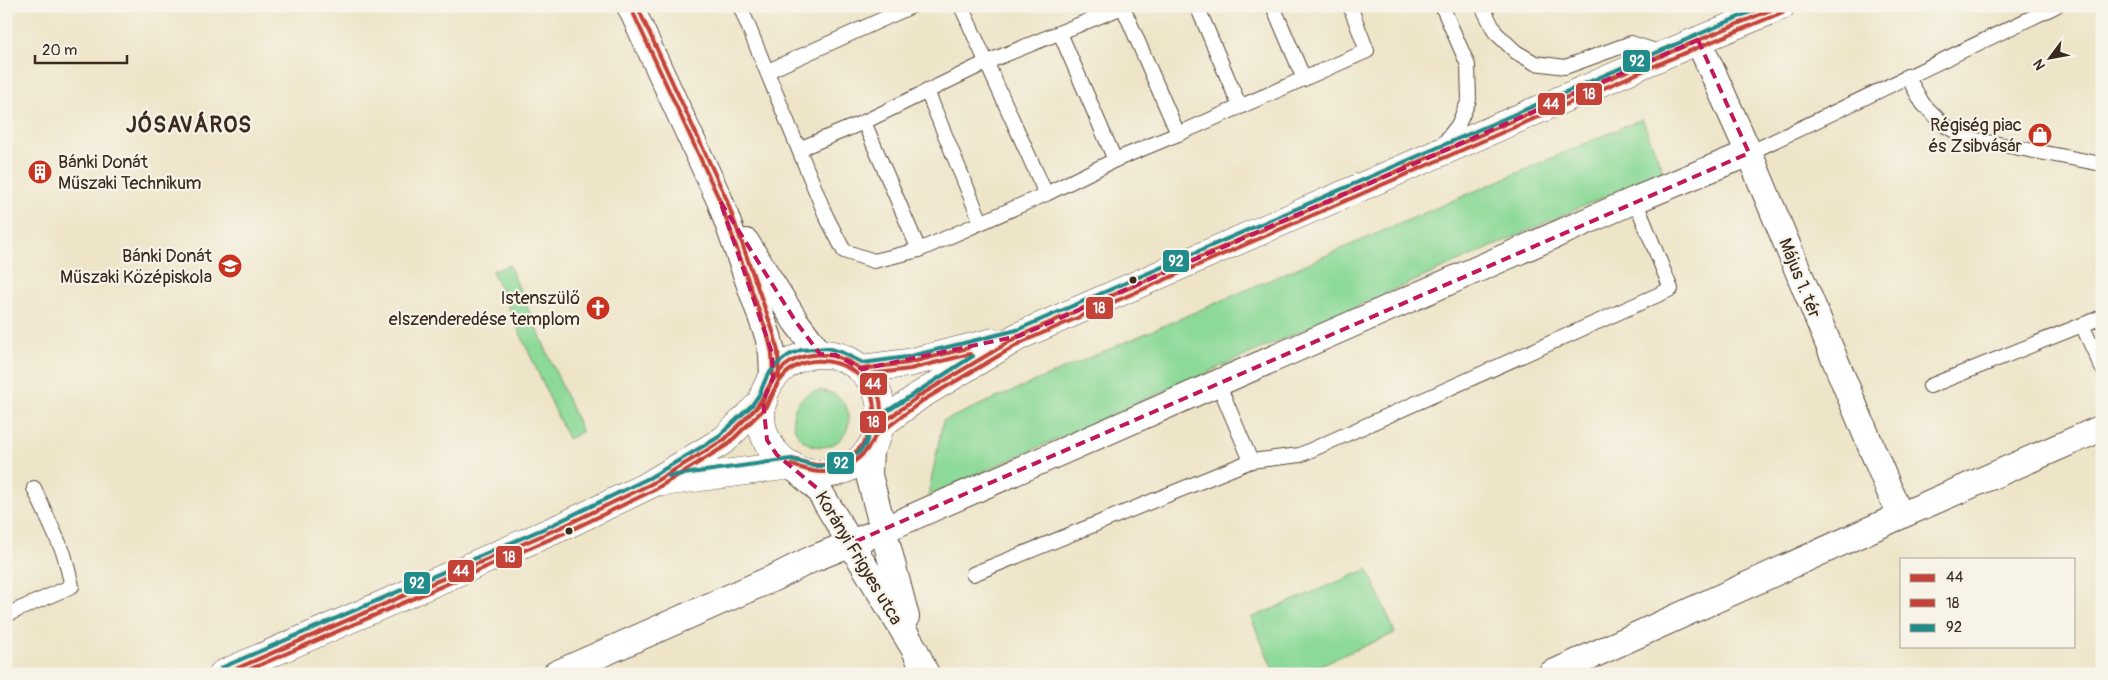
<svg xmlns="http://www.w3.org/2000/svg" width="2108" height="680" font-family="Pangolin,sans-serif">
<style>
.green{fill:#8cd998;stroke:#64825b}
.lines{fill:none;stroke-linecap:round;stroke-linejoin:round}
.lane-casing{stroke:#564638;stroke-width:16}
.street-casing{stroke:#564638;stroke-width:28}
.secondary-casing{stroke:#564638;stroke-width:29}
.lane{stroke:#fff;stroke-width:14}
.street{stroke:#fff;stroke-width:26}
.secondary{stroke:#fff;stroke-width:28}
.bus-1-casing{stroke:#f7f3e8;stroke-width:8}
.bus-2-casing{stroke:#f7f3e8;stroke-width:8}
.bus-3-casing{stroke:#f7f3e8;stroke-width:8}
.bus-1{stroke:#c54239;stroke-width:4}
.bus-2{stroke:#c54239;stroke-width:4}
.bus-3{stroke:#218c8c;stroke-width:4}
.marked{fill:none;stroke:#c2185b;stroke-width:4;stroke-dasharray:10 6;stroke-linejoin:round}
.bus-dot{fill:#3b2a1e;stroke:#f7f3e8;stroke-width:2}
.labels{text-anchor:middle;stroke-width:4.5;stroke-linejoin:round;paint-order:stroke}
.poi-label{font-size:18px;fill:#3b2a1e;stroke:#f7f3e8;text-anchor:end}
.street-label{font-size:18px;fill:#3b2a1e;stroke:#f7f3e8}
.district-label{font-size:22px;font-weight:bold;letter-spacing:1px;fill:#3b2a1e;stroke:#f7f3e8}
.line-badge{stroke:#f7f3e8;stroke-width:2}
.badge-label{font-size:14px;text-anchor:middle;font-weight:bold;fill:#fff}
</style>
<rect width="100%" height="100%" fill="#f7f3e8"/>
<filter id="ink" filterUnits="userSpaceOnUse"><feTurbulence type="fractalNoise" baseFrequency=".02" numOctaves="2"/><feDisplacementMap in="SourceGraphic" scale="10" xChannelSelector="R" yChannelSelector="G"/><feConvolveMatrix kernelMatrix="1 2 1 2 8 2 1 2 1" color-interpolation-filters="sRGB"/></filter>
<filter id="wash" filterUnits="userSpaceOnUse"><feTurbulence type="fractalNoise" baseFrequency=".0096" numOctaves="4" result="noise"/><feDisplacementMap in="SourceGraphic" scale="20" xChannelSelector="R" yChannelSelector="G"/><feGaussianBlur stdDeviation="1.12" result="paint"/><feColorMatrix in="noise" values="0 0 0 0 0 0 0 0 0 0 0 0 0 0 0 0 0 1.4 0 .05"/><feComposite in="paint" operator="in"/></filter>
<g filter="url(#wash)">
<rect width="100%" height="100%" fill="#eee5c9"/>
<g class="green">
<polygon points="1642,119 1663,171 928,496 943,421"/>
<polygon points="509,265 582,432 568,439 492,271"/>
<circle cx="821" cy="419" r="28"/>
<polygon points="1368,569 1395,633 1299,674 1275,674 1251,618"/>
</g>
</g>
<g filter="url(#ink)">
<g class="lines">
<defs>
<g id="lane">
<polyline points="740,6 826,216 844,251 874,261 919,250 1046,194 1115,160 1178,134 1367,51 1350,6"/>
<polyline points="961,6 1046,194"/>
<polyline points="1197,6 1240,107"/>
<polyline points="1273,6 1304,79"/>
<polyline points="1482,6 1495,32 1516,52 1535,63 1565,67 1631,43 1662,53"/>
<polyline points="1123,7 1178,134"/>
<polyline points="1060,33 1115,160"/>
<polyline points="768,71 912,6"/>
<polyline points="1907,76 1923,104 1944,125 1967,138 2102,164"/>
<polyline points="927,91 981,222"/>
<polyline points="864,122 919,250"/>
<polyline points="1441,147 1458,125 1469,100 1468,65 1442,6"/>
<polyline points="799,149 864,122 987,62 1125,6"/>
<polyline points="1749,153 2056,6"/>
<polyline points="2082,325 2102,368"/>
<polyline points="1930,386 2102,317"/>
<polyline points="1251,461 1300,455 1671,289 1635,200"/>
<polyline points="973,574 1251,461 1218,383"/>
<polyline points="6,615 72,586 64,554 34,488"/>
</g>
<g id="street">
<polyline points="630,6 720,201 768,336 772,353 773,378"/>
<polyline points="1698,40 1749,153 1900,516"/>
<polyline points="746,242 796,322 820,354"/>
<polyline points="870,448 869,475 906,617"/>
<polyline points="791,465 818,489 915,650 926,674"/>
<polyline points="556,674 778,576 810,560 883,530 1635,200 1749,153"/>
<polyline points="1551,674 1900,516 2102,428"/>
</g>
<g id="secondary">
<circle cx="821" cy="414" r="60"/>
<polyline points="862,369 908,363 993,342"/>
<polyline points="880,425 919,396 1019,336 1666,54 1781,6"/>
<polyline points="663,482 791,465"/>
<polyline points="223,674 566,525 651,484 724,440 763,401"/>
</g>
</defs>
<use href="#lane" class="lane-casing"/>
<use href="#street" class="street-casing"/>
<use href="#secondary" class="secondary-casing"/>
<use href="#lane" class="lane"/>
<use href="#street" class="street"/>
<use href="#secondary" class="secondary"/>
<defs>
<g id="bus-1">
<polyline points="862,369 908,363 968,348"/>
<path d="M 755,409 C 766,396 771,377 785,366 C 815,342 865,358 878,393 C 891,430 860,473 821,472 C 811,472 800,467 791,465"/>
<polyline points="880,425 919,396 1019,336 1666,54 1780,6"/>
<polyline points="224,674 566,525 651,484 724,440 763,401 773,378 772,353 768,336 720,201 630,6"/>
</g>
<g id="bus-2">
<polyline points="863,375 910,369 970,354"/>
<path d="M 760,413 C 771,400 776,380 790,370 C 816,350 863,364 872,396 C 881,431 858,463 822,465 C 813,466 802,461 792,459"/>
<polyline points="884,430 922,401 1022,342 1668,60 1783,12"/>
<polyline points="239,674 569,531 654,490 727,445 768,405 779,380 778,352 774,334 726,198 637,6"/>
</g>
<g id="bus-3">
<polyline points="669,476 791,459 814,466 832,466 841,463 858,453 865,445 873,424 878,417 973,356"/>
<polyline points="221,668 552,525 649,478 717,438 752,405 759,395 767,376 777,364 789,355 801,350 827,348 841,352 863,363 907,357 1017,330 1764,6"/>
</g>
</defs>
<use href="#bus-1" class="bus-1-casing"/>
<use href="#bus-2" class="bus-2-casing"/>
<use href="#bus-3" class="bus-3-casing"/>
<use href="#bus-1" class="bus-1"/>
<use href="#bus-2" class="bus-2"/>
<use href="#bus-3" class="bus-3"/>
</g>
</g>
<path class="marked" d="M 1698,40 L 1749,153 L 852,543 L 818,489 L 777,455 L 767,440 L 763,401 L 773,378 L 772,353 L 720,201 L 796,322 L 820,354 L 836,355 L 862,369 L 1019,336 Z"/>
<defs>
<symbol id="shop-disc" viewBox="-11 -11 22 22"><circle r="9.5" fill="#c8321e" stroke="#f7f3e8"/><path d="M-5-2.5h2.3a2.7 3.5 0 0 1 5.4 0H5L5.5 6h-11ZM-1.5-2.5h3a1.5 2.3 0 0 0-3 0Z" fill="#fff"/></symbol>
<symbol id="building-disc" viewBox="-11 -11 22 22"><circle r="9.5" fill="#c8321e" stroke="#f7f3e8"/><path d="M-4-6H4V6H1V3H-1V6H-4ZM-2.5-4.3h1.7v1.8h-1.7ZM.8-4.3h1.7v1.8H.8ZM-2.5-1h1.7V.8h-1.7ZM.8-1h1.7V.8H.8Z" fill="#fff"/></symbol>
<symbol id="school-disc" viewBox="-11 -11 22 22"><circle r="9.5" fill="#c8321e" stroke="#f7f3e8"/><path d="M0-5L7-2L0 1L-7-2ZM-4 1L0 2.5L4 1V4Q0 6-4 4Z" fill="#fff"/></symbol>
<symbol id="church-disc" viewBox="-11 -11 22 22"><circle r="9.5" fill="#c8321e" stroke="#f7f3e8"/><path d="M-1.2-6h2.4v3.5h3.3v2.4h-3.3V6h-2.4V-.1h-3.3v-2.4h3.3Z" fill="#fff"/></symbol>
</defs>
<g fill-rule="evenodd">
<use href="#shop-disc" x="2026" y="121" width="28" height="28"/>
<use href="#building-disc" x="26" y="158" width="28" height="28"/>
<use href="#school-disc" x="216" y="252" width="28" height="28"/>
<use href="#church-disc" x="584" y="294" width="28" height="28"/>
</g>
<g class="bus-dot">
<circle cx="1133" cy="280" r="4.5"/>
<circle cx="569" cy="531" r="4.5"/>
</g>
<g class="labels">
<g class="poi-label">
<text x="2022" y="131">Régiség piac<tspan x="2022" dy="21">és Zsibvásár</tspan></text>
<text x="58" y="168" text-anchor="start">Bánki Donát<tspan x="58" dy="21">Műszaki Technikum</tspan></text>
<text x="212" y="262">Bánki Donát<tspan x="212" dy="21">Műszaki Középiskola</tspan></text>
<text x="580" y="304">Istenszülő<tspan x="580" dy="21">elszenderedése templom</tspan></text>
</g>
<g class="street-label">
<text transform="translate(1800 278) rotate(68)" y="6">Május 1. tér</text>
<text transform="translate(859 558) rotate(59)" y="6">Korányi Frigyes utca</text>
</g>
<g class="district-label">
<text x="189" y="132">JÓSAVÁROS</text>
</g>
</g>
<g class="line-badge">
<rect x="1622" y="49" width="29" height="24" rx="5" fill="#218c8c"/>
<rect x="1575" y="82" width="28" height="24" rx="5" fill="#c54239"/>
<rect x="1537" y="92" width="29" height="24" rx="5" fill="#c54239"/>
<rect x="1162" y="249" width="28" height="24" rx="5" fill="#218c8c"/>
<rect x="1085" y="296" width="29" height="24" rx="5" fill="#c54239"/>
<rect x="859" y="372" width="29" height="24" rx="5" fill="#c54239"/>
<rect x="859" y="410" width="28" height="24" rx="5" fill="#c54239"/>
<rect x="826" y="451" width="29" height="24" rx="5" fill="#218c8c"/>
<rect x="495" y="545" width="28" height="24" rx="5" fill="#c54239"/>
<rect x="447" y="559" width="28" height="24" rx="5" fill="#c54239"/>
<rect x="403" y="571" width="28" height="24" rx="5" fill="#218c8c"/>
</g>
<g class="badge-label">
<text x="1637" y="66">92</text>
<text x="1589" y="99">18</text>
<text x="1551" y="109">44</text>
<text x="1176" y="266">92</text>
<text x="1099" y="313">18</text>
<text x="873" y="389">44</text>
<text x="873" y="427">18</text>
<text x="841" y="468">92</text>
<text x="509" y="562">18</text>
<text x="461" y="576">44</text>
<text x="417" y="588">92</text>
</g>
<rect width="2108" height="680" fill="none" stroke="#f7f3e8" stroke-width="25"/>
<rect x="1900" y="558" width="175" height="90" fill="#f7f3e8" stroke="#aca397"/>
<rect x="1910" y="574" width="25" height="8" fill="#c54239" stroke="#aca397"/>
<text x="1946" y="582" font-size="15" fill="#3b2a1e">44</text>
<rect x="1910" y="599" width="25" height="8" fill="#c54239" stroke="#aca397"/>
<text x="1946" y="608" font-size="15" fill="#3b2a1e">18</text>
<rect x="1910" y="624" width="25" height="8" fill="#218c8c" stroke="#aca397"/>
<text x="1946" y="632" font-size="15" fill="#3b2a1e">92</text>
<g transform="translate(2050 58) rotate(238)" stroke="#f7f3e8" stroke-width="4" paint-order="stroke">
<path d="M0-4L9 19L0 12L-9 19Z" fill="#3b2a1e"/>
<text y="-8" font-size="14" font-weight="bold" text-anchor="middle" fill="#3b2a1e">N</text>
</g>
<path d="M35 55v8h92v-8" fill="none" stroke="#3b2a1e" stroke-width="2.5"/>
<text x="42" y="55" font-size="15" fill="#3b2a1e" stroke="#f7f3e8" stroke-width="4" paint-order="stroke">20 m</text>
</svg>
